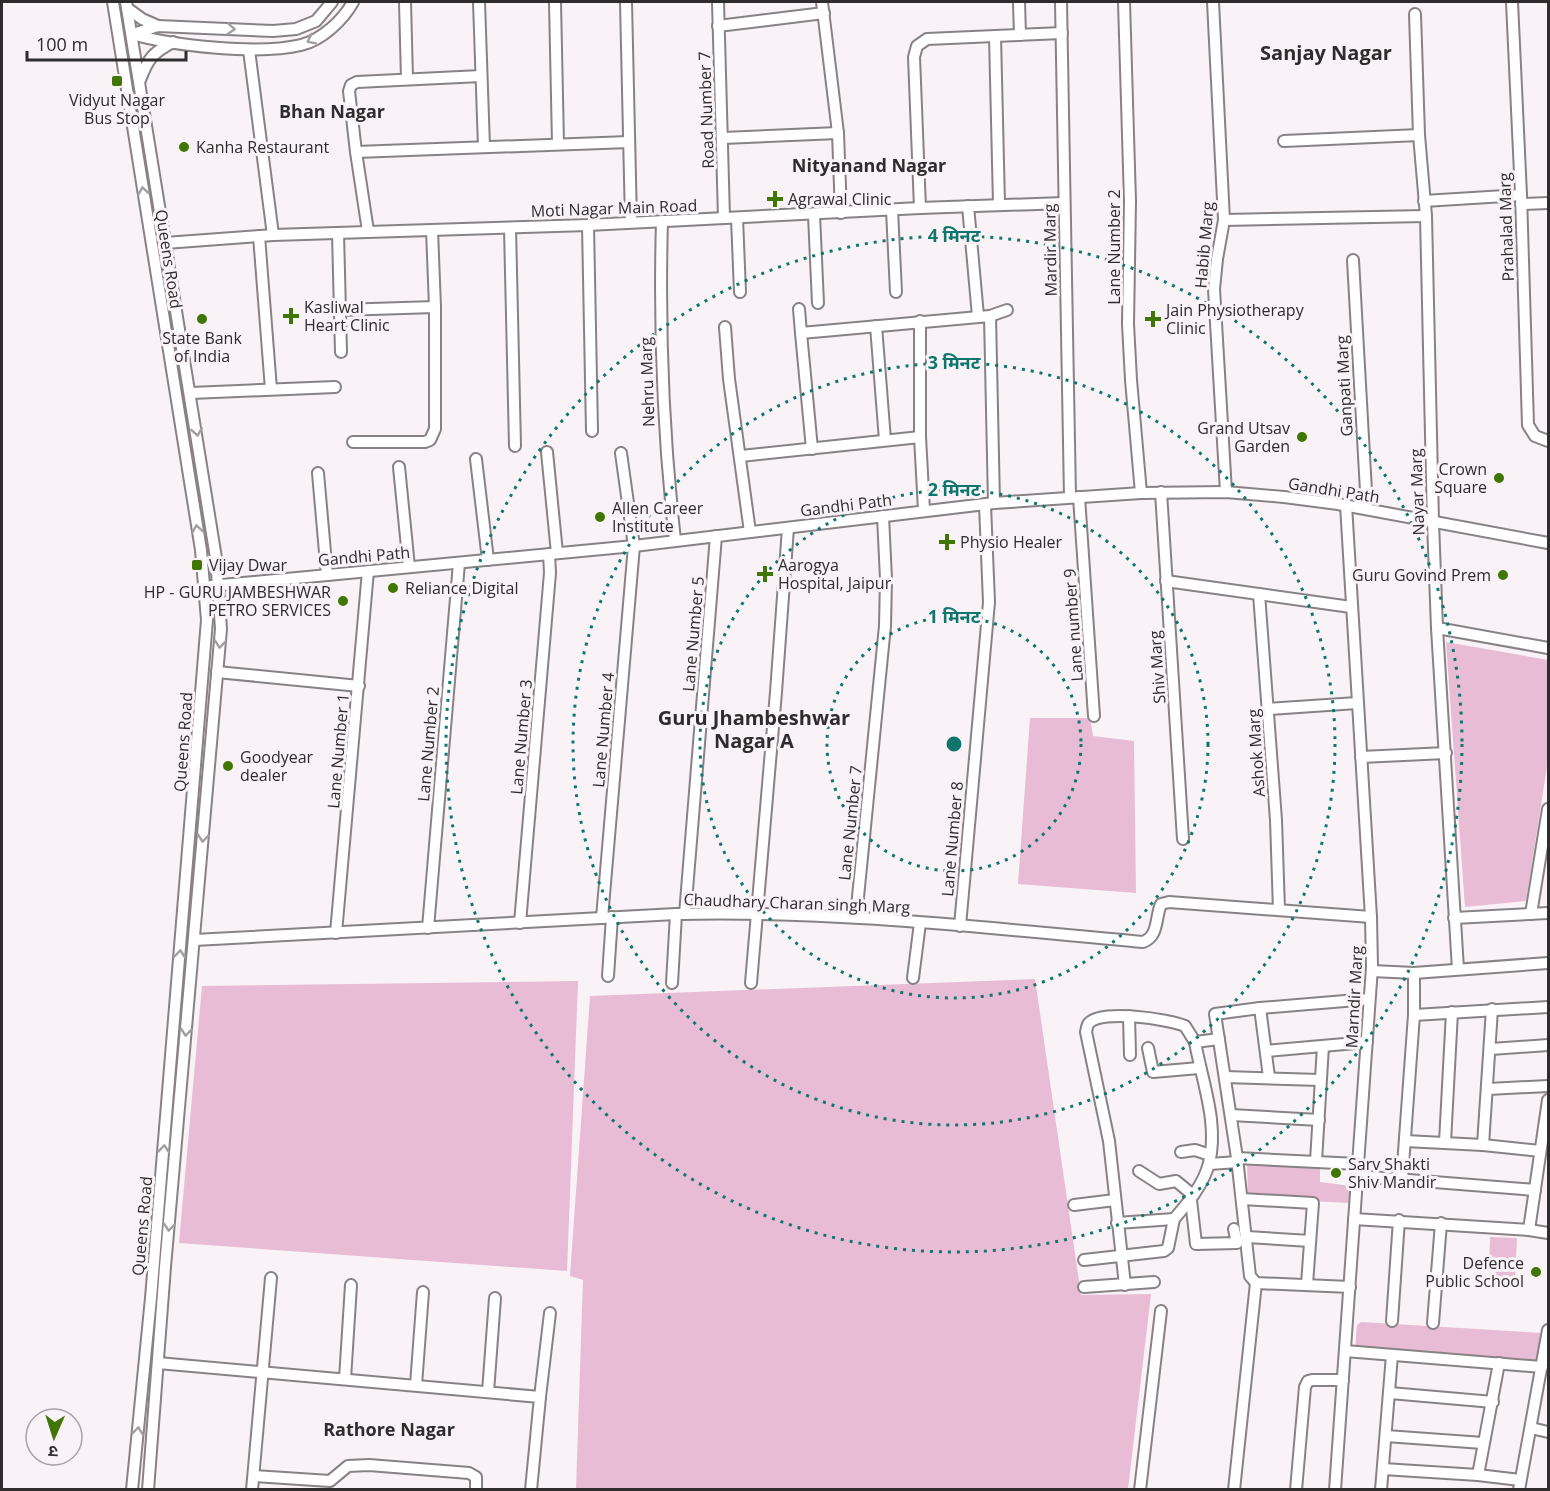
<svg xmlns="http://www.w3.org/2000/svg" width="1550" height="1491" font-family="'Open Sans','Noto Sans Devanagari',sans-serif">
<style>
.green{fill:#e8bcd4}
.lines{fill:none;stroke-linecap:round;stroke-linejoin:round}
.minor-casing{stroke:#888285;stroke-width:14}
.minor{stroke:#fff;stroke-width:10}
.oneway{stroke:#a1a0a0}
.ring{fill:none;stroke:#0f766e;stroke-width:3;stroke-dasharray:3 6}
.poi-dot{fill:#407603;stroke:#f9f2f6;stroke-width:2}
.labels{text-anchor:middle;stroke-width:6;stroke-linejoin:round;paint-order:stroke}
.poi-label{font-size:16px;fill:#2e2c2d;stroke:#f9f2f6;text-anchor:start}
.street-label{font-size:16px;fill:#2e2c2d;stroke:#f9f2f6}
.neighbourhood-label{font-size:18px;font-weight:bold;fill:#2e2c2d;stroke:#f9f2f6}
.quarter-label{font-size:20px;font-weight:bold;fill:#2e2c2d;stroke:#f9f2f6}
.centre{fill:#0f766e;stroke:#f9f2f6;stroke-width:3}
.ring-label{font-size:18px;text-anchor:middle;font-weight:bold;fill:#0f766e;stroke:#f9f2f6;stroke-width:6;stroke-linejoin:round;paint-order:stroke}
</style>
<rect width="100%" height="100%" fill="#f9f2f6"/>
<g class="green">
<polygon points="1446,642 1548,660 1548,760 1526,901 1465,907"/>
<polygon points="1030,718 1090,718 1093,736 1134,741 1136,893 1018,884"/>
<polygon points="1035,979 1081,1295 1151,1294 1128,1489 576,1489 583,1280 570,1276 590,996"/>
<polygon points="578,981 567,1271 179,1243 202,986"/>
<polygon points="1247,1160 1320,1163 1320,1182 1351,1186 1350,1203 1248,1198"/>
<polygon points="1490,1237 1517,1238 1515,1281 1497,1280 1489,1266"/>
<polygon points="1361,1322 1541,1333 1537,1362 1355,1349 1357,1325"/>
</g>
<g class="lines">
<defs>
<g id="minor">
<polyline points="113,2 201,550 207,620 151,1298 132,1490"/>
<polyline points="126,2 216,558 221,629 165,1267 148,1490"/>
<polyline points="405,2 407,79"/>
<polyline points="479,2 484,147"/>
<polyline points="555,2 558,144"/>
<polyline points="626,2 631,222"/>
<polyline points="718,2 724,218"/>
<polyline points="822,2 838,133 841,213"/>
<polyline points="1019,2 1020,35"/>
<polyline points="1061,2 1070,497"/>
<polyline points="1124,2 1130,201 1128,324 1131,380 1141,493"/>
<polyline points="1213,2 1224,220 1217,259 1214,289 1226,492"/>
<polyline points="1512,2 1521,195 1528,425 1535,436 1548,441"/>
<polyline points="127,8 142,19 158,26"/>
<polyline points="1415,14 1419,135 1426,216 1433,522 1437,628 1458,969"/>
<polyline points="718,26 824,13"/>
<path d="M 132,34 C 174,46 259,55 301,45 C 322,40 343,20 353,2"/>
<polyline points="133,34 158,26 273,31 296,29 316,21 332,2"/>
<polyline points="995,36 999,204"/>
<polyline points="249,50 273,235"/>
<path d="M 140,80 C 148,59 152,53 173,42"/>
<polyline points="723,138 838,133"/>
<polyline points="1284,141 1419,135"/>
<polyline points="356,152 629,142"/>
<polyline points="1424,201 1521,195"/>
<polyline points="1521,204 1548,203"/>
<polyline points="968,206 978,316"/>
<polyline points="920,208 914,57 917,46 927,39 1062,33"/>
<polyline points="892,210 896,292"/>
<polyline points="814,215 818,303"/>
<polyline points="737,218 740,292"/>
<polyline points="1224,220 1426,216"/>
<path d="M 662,221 C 659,328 663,434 675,540"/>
<polyline points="588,225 592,431"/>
<polyline points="510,228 515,446"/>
<polyline points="368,231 356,152 349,91 351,85 357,82 481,76"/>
<polyline points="338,233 341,352"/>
<polyline points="259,236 271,389"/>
<polyline points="165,243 273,235 588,225 920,208 1064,203"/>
<polyline points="1353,260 1367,509"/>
<polyline points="799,309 801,333 990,316 1007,310"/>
<polyline points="340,310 435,307"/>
<polyline points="990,316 994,503"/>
<polyline points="920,321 920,437 924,510"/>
<polyline points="876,326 885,440"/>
<polyline points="725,327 729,379 750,532"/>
<polyline points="801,333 812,449"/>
<polyline points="191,393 335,387"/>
<polyline points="353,442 425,442 430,440 435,429 435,307 432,230"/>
<polyline points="547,452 557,553"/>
<polyline points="741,456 920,437"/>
<polyline points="476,459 488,560"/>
<polyline points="399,467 409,567"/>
<polyline points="318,473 327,575"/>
<polyline points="1161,492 1183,839"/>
<polyline points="1079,497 1094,716"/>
<polyline points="1166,581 1351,607"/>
<polyline points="211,586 634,546 994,503 1141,493 1226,492 1284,497 1338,504 1548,543"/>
<polyline points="1259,594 1276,820 1279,910"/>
<polyline points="1437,628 1548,648"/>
<polyline points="217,672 359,686"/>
<polyline points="1268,709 1357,703"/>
<polyline points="1361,757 1446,753"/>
<polyline points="685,914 716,536"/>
<polyline points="1531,914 1548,809"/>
<polyline points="856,917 885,626 886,579 883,516"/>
<polyline points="602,918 634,546 621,453"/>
<polyline points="1454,918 1548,913"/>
<polyline points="520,923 550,573 549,554"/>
<polyline points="960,926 989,602 985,505"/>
<polyline points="428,928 459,563"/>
<polyline points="336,933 368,571"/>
<path d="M 194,940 L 676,914 C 832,910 988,928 1143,942 C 1159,936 1155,918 1161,904 L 1169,902 L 1371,917"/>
<polyline points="1372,971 1414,973 1548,963"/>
<polyline points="608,976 612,917"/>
<polyline points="913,978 920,923"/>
<polyline points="672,983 676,914"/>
<polyline points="751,983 776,692 788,528"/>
<polyline points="1260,1008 1269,1077"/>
<polyline points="1414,1015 1548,1007"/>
<polyline points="1129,1016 1130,1055"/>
<polyline points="1148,1048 1153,1072 1199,1068"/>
<polyline points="1491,1049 1548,1045"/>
<polyline points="1266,1051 1367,1042"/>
<polyline points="1225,1077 1320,1080"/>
<polyline points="1488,1089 1548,1086"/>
<polyline points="1231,1115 1319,1120"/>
<polyline points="1405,1141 1483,1145 1540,1151"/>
<polyline points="1445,1142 1452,1012"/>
<polyline points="1483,1145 1492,1009"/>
<polyline points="1181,1152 1195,1150 1210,1155"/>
<polyline points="1237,1158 1358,1164"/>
<polyline points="1316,1161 1323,1046"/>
<polyline points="1209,1164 1238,1162"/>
<polyline points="1139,1171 1159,1184 1176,1181 1193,1195"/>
<polyline points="1358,1176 1535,1190"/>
<polyline points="1402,1179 1414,1015 1414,973"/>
<polyline points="1242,1199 1313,1203 1307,1284"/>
<polyline points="1191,1200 1196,1244 1237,1243 1234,1229"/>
<polyline points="1074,1205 1115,1200"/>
<polyline points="1354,1219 1529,1230 1548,1233"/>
<path d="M 1117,1223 L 1174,1219 C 1188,1203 1204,1184 1209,1163 C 1219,1124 1202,1081 1195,1042 L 1219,1039"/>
<polyline points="1529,1230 1548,1100"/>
<polyline points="1247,1237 1310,1241"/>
<polyline points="1084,1260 1164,1251 1168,1248 1174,1219"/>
<path d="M 1125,1285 L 1109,1141 L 1086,1032 C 1087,1028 1087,1025 1089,1023 C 1102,1009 1168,1019 1185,1026 L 1195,1042"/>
<polyline points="1084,1287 1154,1282"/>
<polyline points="1350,1287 1256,1283 1250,1276 1237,1158 1215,1014 1260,1008 1369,999"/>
<polyline points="1392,1321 1399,1220"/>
<polyline points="1433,1323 1441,1223"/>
<polyline points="1345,1351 1542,1367"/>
<polyline points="158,1363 540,1397 531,1490"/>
<polyline points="345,1379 351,1285"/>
<polyline points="416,1385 423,1292"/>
<polyline points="488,1392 495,1298"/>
<polyline points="1390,1393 1493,1402"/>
<polyline points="540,1397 550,1313"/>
<polyline points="1531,1428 1548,1432"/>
<polyline points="1386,1436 1483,1443"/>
<polyline points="1383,1469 1478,1475 1520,1480"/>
<polyline points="1478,1475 1499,1363"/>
<polyline points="254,1476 330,1481 348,1466 369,1465 469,1473 476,1477 476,1490"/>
<polyline points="252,1490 271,1278"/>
<polyline points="1140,1490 1161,1311"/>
<polyline points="1234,1490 1256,1283"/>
<polyline points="1296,1490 1305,1387 1308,1381 1312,1380 1343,1380"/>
<polyline points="1335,1490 1372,967 1371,917 1346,505"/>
<polyline points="1381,1490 1392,1355"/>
<polyline points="1519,1490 1548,1330"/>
</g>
</defs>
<use href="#minor" class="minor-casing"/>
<use href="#minor" class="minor"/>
</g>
<defs><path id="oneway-chevron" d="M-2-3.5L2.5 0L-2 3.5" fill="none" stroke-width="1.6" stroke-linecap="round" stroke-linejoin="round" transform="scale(1.5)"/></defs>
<g class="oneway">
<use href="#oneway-chevron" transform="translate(231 29) rotate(3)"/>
<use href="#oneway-chevron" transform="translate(311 40) rotate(153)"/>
<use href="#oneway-chevron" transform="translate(143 191) rotate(-99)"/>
<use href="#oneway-chevron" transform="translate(197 432) rotate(81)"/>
<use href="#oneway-chevron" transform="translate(197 529) rotate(-99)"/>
<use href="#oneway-chevron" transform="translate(220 644) rotate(95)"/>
<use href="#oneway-chevron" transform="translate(203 838) rotate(95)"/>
<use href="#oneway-chevron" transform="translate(180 954) rotate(-85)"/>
<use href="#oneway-chevron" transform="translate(186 1032) rotate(95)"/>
<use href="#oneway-chevron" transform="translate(164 1149) rotate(-85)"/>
<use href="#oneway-chevron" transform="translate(169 1227) rotate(95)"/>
<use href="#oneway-chevron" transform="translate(138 1431) rotate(-84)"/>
</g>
<g class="ring">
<circle cx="954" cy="744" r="127"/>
<circle cx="954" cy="744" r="254"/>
<circle cx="954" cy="744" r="381"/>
<circle cx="954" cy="744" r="508"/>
</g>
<g class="poi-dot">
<rect x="111" y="75" width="12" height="12" rx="3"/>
<circle cx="184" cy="147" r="6"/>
<path d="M772 190h6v6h6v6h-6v6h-6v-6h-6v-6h6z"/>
<path d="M288 307h6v6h6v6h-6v6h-6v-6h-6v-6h6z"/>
<circle cx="202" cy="319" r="6"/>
<path d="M1150 310h6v6h6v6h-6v6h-6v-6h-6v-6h6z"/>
<circle cx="1302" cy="437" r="6"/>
<circle cx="1499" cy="478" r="6"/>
<circle cx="600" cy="517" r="6"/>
<path d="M944 533h6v6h6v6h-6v6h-6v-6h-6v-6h6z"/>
<rect x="191" y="559" width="12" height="12" rx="3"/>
<path d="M762 565h6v6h6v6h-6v6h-6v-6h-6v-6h6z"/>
<circle cx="1503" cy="575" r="6"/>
<circle cx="393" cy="588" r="6"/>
<circle cx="343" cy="601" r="6"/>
<circle cx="228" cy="766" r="6"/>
<circle cx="1336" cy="1173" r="6"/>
<circle cx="1536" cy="1272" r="6"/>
</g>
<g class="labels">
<g class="poi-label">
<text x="117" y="106" text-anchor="middle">Vidyut Nagar<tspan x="117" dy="18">Bus Stop</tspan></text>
<text x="196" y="153">Kanha Restaurant</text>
<text x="788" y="205">Agrawal Clinic</text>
<text x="304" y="313">Kasliwal<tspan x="304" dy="18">Heart Clinic</tspan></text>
<text x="1166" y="316">Jain Physiotherapy<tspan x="1166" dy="18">Clinic</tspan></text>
<text x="202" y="344" text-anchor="middle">State Bank<tspan x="202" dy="18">of India</tspan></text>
<text x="1290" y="434" text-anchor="end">Grand Utsav<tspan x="1290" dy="18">Garden</tspan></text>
<text x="1487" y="475" text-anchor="end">Crown<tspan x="1487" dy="18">Square</tspan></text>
<text x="612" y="514">Allen Career<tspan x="612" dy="18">Institute</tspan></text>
<text x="960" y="548">Physio Healer</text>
<text x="209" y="571">Vijay Dwar</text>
<text x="778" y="571">Aarogya<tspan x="778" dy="18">Hospital, Jaipur</tspan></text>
<text x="1491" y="581" text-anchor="end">Guru Govind Prem</text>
<text x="405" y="594">Reliance Digital</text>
<text x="331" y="598" text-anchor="end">HP - GURU JAMBESHWAR<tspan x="331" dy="18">PETRO SERVICES</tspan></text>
<text x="240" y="763">Goodyear<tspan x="240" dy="18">dealer</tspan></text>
<text x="1348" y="1170">Sarv Shakti<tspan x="1348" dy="18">Shiv Mandir</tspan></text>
<text x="1524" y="1269" text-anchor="end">Defence<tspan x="1524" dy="18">Public School</tspan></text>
</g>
<g class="street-label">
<text transform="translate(706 110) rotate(-92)" y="6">Road Number 7</text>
<text transform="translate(614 208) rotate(-2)" y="6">Moti Nagar Main Road</text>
<text transform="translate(1506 227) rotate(-92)" y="6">Prahalad Marg</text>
<text transform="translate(1204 245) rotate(-85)" y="6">Habib Marg</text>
<text transform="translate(1114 247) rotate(-90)" y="6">Lane Number 2</text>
<text transform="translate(1050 250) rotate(-91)" y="6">Mardir Marg</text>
<text transform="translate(169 259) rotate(81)" y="6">Queens Road</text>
<text transform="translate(647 382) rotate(-92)" y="6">Nehru Marg</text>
<text transform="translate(1344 386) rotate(-93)" y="6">Ganpati Marg</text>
<text transform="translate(1334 490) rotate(9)" y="6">Gandhi Path</text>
<text transform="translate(1417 492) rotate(-92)" y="6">Nayar Marg</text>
<text transform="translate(846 505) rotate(-7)" y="6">Gandhi Path</text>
<text transform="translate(364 556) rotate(-5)" y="6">Gandhi Path</text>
<text transform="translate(1073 625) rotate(-94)" y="6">Lane number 9</text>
<text transform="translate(693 634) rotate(-85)" y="6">Lane Number 5</text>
<text transform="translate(1157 667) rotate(-94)" y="6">Shiv Marg</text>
<text transform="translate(603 730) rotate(-85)" y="6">Lane Number 4</text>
<text transform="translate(521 737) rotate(-85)" y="6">Lane Number 3</text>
<text transform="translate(183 742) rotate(-86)" y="6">Queens Road</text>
<text transform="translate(428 744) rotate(-85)" y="6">Lane Number 2</text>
<text transform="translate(338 751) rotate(-85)" y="6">Lane Number 1</text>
<text transform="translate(1256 753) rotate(-94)" y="6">Ashok Marg</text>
<text transform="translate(850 823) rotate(-84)" y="6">Lane Number 7</text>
<text transform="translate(952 839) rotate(-85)" y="6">Lane Number 8</text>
<text transform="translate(797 903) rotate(2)" y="6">Chaudhary Charan singh Marg</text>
<text transform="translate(1354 997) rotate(-87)" y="6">Marndir Marg</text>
<text transform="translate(142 1226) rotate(-85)" y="6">Queens Road</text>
</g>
<g class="neighbourhood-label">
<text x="332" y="118">Bhan Nagar</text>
<text x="869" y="172">Nityanand Nagar</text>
<text x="389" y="1436">Rathore Nagar</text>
</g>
<g class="quarter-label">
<text x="1326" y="60">Sanjay Nagar</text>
<text x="754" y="725">Guru Jhambeshwar<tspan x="754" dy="23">Nagar A</tspan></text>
</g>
</g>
<circle cx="954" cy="744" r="9" class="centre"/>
<g class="ring-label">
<text x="954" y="242">4 मिनट</text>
<text x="954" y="369">3 मिनट</text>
<text x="954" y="496">2 मिनट</text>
<text x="954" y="623">1 मिनट</text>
</g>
<rect width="1550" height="1491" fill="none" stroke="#2e2c2d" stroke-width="6"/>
<g transform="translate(54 1437) rotate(183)"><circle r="28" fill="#f9f2f6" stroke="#a8a3a6" stroke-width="1.5"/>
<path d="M0-4.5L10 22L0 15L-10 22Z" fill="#407603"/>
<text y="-9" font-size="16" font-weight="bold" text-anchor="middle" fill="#2e2c2d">उ</text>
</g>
<path d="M27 51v9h159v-9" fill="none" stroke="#2e2c2d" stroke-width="3"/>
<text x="36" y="51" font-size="18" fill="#2e2c2d" stroke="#f9f2f6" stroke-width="4.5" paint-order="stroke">100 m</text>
</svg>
